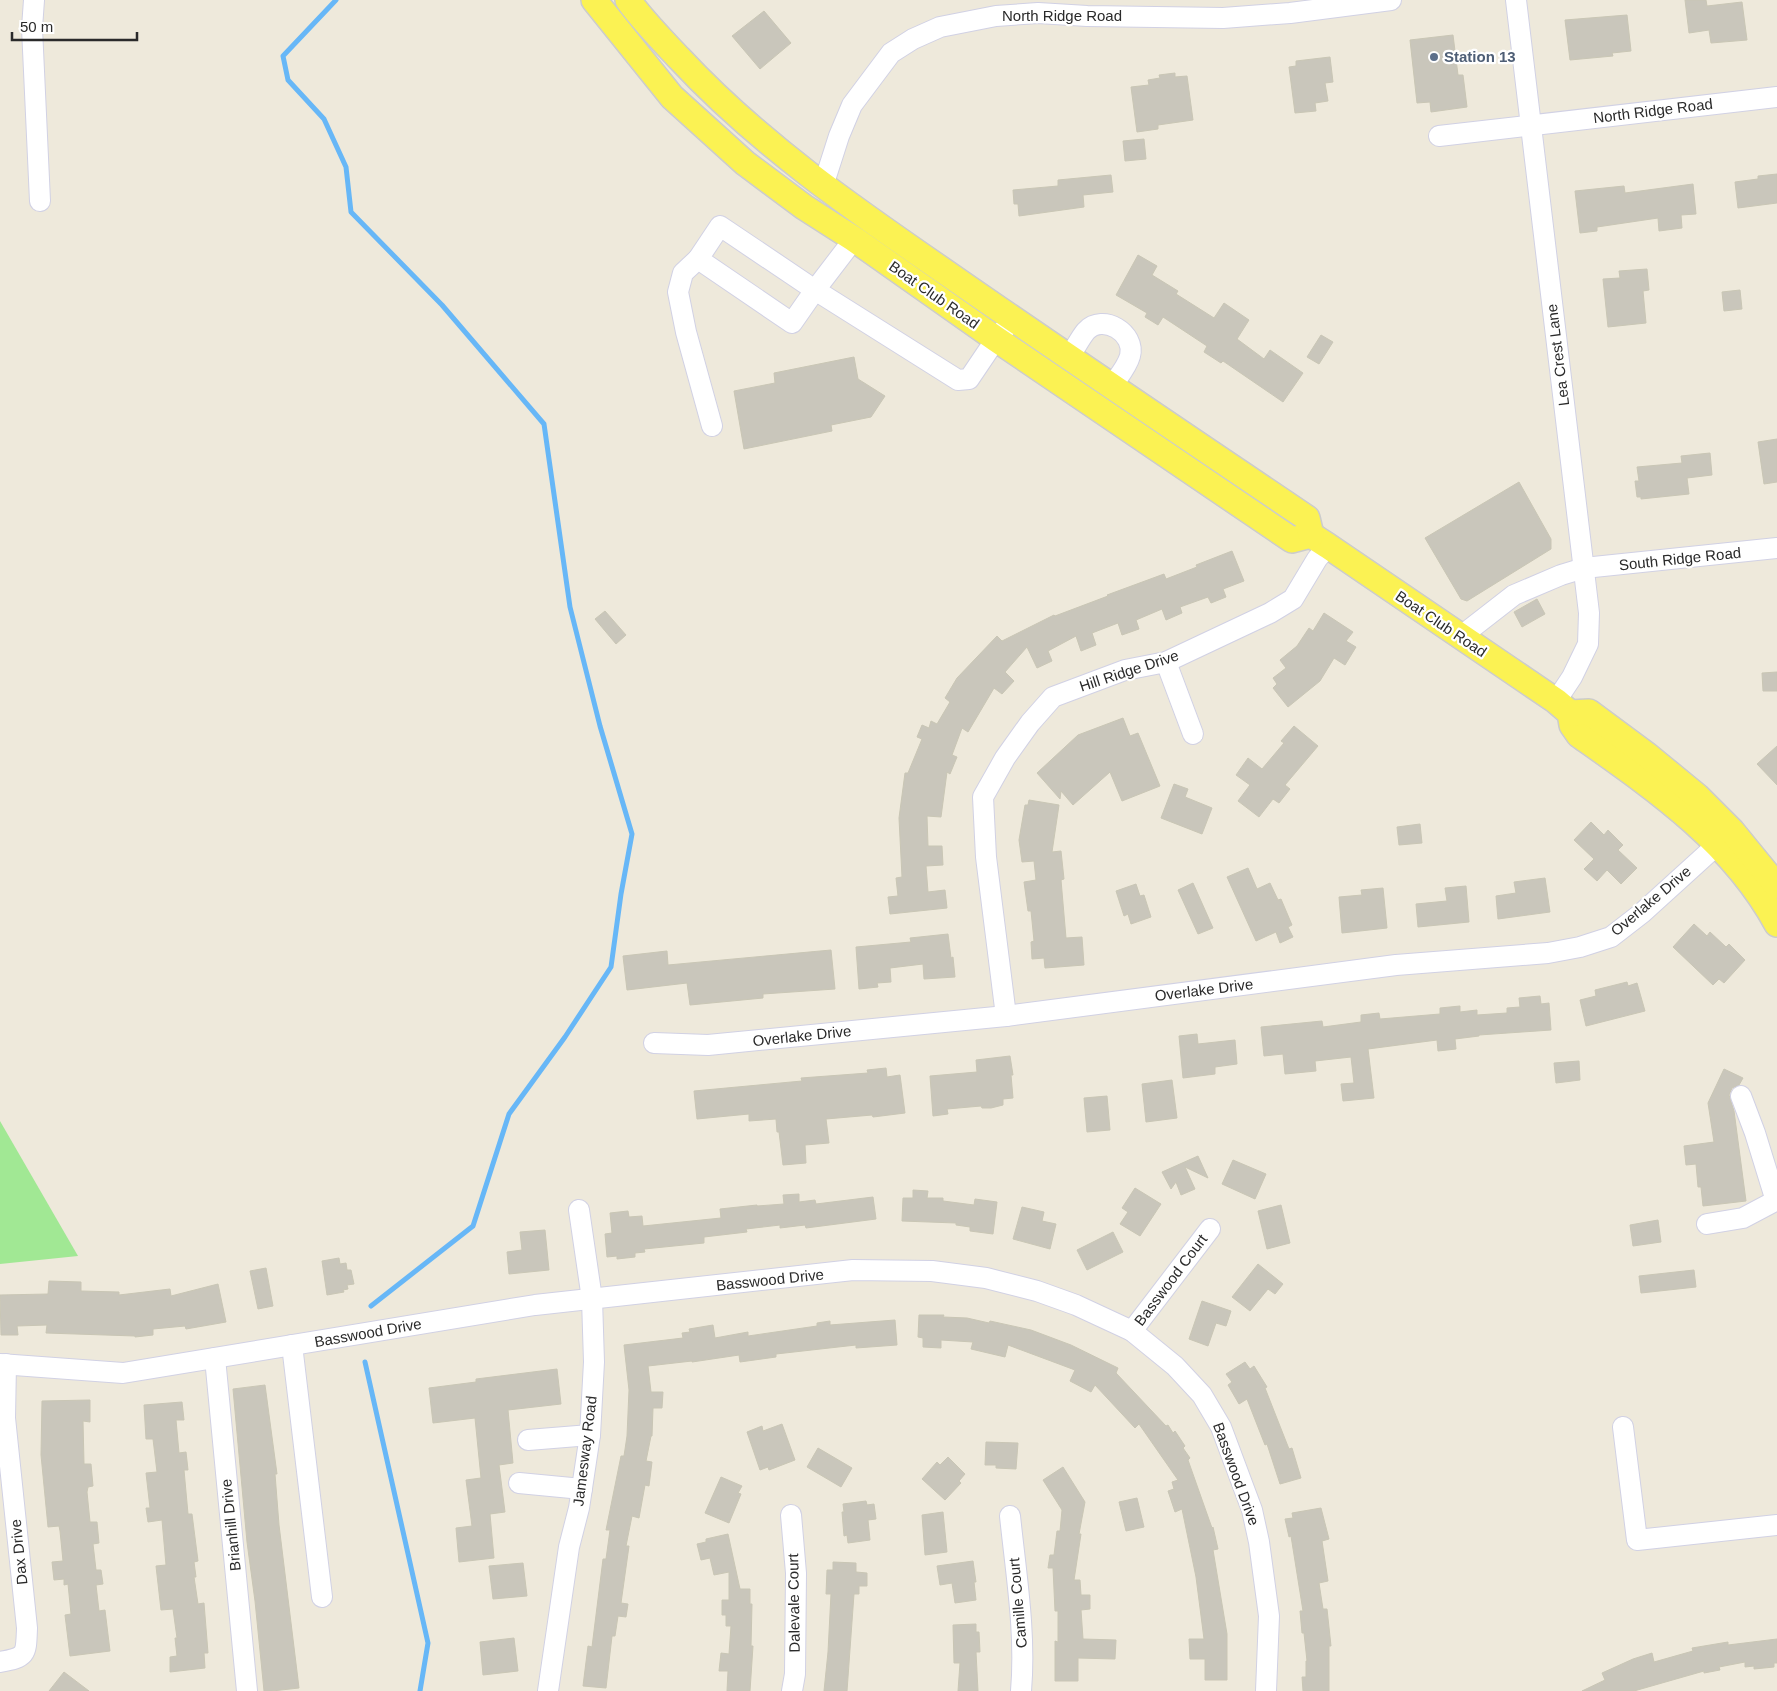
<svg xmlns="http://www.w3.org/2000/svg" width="1777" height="1691" font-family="Arial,sans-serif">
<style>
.green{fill:#a1e894}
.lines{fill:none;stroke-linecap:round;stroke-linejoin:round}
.stream{stroke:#67b7f7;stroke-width:5}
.building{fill:#c9c6bb;stroke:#c9c6b5}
.minor-casing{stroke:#d1d1e4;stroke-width:22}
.major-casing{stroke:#ccc;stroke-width:28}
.minor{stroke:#fff;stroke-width:20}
.major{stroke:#fbf253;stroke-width:25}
.service-dot{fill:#5c6f8a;stroke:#fff;stroke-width:2}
.labels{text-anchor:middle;stroke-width:4.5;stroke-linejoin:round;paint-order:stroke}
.street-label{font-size:15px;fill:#2a2a2a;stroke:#fff}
.service-label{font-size:15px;font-weight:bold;fill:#4e5e75;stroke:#fff;text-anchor:start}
</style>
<rect width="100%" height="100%" fill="#eee9db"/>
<polygon class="green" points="0,1121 78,1256 0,1264"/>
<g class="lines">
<g class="stream">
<polyline points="336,0 283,56 288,80 324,119 346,167 351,212 442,305 544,424 570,607 600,726 632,834 621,894 611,967 565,1037 509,1114 473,1226 371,1306"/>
<polyline points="365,1362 428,1643 420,1691"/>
</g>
</g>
<g class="building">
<polygon points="1685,0 1706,0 1707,6 1742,2 1747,40 1711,43 1709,30 1689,33"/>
<polygon points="764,11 791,43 760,69 732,36"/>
<polygon points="1627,15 1631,51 1612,53 1613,56 1570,60 1565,20"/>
<polygon points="1453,35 1458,75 1463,75 1467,107 1431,112 1430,102 1417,103 1410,40"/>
<polygon points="1330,57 1333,82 1325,83 1328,101 1315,103 1316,111 1295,113 1289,67 1296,66 1296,61"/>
<polygon points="1175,73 1175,77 1187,76 1193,120 1158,125 1158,129 1137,132 1131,87 1149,85 1148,80 1160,78 1159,75"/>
<polygon points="1144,139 1146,159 1125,161 1123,141"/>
<polygon points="1777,174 1777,203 1738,208 1735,182 1758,179 1758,176"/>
<polygon points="1111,175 1113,192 1083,195 1084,207 1019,216 1018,204 1014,204 1013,190 1058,186 1058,180"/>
<polygon points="1693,184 1696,214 1681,215 1682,228 1659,231 1658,218 1597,227 1597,231 1580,233 1575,191 1624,186 1625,193"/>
<polygon points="1138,255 1157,266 1152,275 1178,291 1176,294 1214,318 1224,303 1249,320 1237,339 1264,359 1270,350 1303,373 1283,402 1223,361 1221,363 1204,352 1207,346 1163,317 1158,325 1145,317 1147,313 1116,295"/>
<polygon points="1647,269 1649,290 1643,291 1646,323 1608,327 1603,279 1620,278 1619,271"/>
<polygon points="1740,290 1742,309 1724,311 1722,292"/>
<polygon points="1321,335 1333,342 1319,364 1307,357"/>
<polygon points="854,357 858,379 885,396 871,417 831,425 832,431 744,449 734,391 775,383 774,373"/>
<polygon points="1777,439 1777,482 1764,484 1758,442"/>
<polygon points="1710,453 1712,475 1687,478 1689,494 1641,499 1641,497 1637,497 1635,481 1639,481 1637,467 1682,463 1681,456"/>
<polygon points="1519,482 1551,539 1551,549 1467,601 1461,599 1425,538"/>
<polygon points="1232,551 1244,581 1223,589 1226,597 1211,603 1208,597 1180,607 1182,613 1166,620 1162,609 1136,620 1139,629 1122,635 1118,623 1092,633 1096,645 1081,651 1076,636 1048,651 1052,661 1037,668 1027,647 1005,672 1014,681 1002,694 994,688 968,732 962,728 952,755 957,757 950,774 947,772 941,817 927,816 928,846 942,846 943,865 926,866 928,892 945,890 947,908 890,914 888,897 898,896 896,878 902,877 899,818 905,773 908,773 922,739 917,737 922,725 929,728 931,721 937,724 950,702 945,698 957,678 997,636 1002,641 1054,615 1055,616 1108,596 1107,595 1164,574 1166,579 1197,567 1196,565"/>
<polygon points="1537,599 1545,614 1522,627 1514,612"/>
<polygon points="605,611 626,635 616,644 595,619"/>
<polygon points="1324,613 1353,632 1346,641 1356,647 1345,665 1334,658 1320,681 1288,707 1273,688 1277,684 1273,678 1286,668 1280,660 1297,646 1309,628 1313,631"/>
<polygon points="1777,672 1777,691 1763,691 1762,673"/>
<polygon points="1123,718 1130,736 1138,733 1160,786 1122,801 1110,772 1073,805 1061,791 1060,799 1037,773 1078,735"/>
<polygon points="1294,726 1318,746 1285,785 1290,789 1279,803 1273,799 1259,817 1238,801 1250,785 1236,775 1248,758 1262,769 1284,743 1281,741"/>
<polygon points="1777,746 1777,785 1757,764"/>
<polygon points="1174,784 1188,789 1185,797 1212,808 1202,834 1161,818"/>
<polygon points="1029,800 1059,805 1052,852 1061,851 1064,879 1061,880 1066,938 1082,937 1084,965 1045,968 1044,958 1032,959 1031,942 1034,941 1031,911 1028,911 1024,882 1036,880 1034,861 1022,862 1019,840 1025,805 1028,805"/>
<polygon points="1591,822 1604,835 1608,830 1623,845 1618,850 1637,868 1621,884 1607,870 1597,881 1584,869 1594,859 1574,840"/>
<polygon points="1420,824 1422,843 1399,845 1397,827"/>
<polygon points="1248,868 1257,889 1270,883 1278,900 1281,899 1292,925 1288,927 1293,937 1280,943 1276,932 1256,941 1227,877"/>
<polygon points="1545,878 1550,912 1498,919 1496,896 1516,893 1514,882"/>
<polygon points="1193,883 1213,928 1198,934 1178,890"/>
<polygon points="1136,884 1140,896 1144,895 1151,917 1131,924 1128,914 1124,916 1116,891"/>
<polygon points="1466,886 1469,922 1418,927 1416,904 1447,901 1445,888"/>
<polygon points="1383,888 1387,928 1342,933 1339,897 1362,895 1361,890"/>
<polygon points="1694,924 1707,936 1710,932 1726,947 1729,944 1745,960 1724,983 1719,979 1713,985 1673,947"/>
<polygon points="948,934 951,958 953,957 955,977 924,979 923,964 890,968 891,982 877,983 878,987 859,989 856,947 911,942 910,938"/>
<polygon points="831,950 835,989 763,994 763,998 690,1005 687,983 627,990 623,956 667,951 668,965"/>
<polygon points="1627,982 1628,986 1637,983 1645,1011 1586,1026 1580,1000 1596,996 1595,990"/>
<polygon points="1540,996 1541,1004 1549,1003 1551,1030 1479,1035 1479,1036 1455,1039 1456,1049 1438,1051 1437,1040 1368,1049 1374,1098 1343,1101 1341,1084 1354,1083 1351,1057 1315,1061 1316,1071 1285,1074 1283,1054 1264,1056 1261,1027 1322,1021 1323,1027 1361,1022 1361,1015 1379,1013 1380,1019 1440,1014 1440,1008 1460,1006 1460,1012 1477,1010 1477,1015 1507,1013 1507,1008 1520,1007 1519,998"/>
<polygon points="1197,1034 1198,1044 1235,1040 1237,1064 1215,1067 1215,1074 1183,1078 1179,1036"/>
<polygon points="1010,1056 1013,1075 1011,1075 1013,1098 1003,1099 1003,1105 991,1108 982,1108 981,1106 947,1109 948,1114 933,1116 930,1076 977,1072 976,1060"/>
<polygon points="1579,1061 1580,1080 1556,1083 1554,1063"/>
<polygon points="886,1068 887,1077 900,1075 905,1113 873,1117 872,1115 826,1119 829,1143 805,1145 806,1163 783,1165 779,1132 777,1132 776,1119 749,1121 749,1114 697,1119 694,1091 802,1081 801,1078 868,1073 867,1070"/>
<polygon points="1724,1069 1743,1078 1739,1085 1732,1088 1729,1095 1734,1111 1746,1201 1703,1206 1701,1187 1698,1187 1696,1164 1686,1165 1684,1146 1714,1142 1708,1103"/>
<polygon points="1172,1080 1177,1118 1146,1122 1142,1084"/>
<polygon points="1107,1096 1110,1130 1087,1132 1084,1098"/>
<polygon points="1198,1156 1208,1178 1185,1167 1195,1189 1181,1195 1176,1182 1171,1189 1162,1172"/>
<polygon points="1233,1160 1266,1174 1255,1199 1222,1184"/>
<polygon points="1135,1188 1161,1204 1140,1236 1120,1224 1128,1212 1122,1208"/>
<polygon points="913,1190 928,1191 927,1198 943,1198 943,1201 974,1205 975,1199 997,1202 993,1234 970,1231 970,1227 956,1225 956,1223 902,1221 903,1198 913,1198"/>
<polygon points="799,1194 799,1202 815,1200 816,1204 873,1197 876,1219 806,1228 805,1225 780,1228 780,1225 746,1229 747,1232 704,1237 704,1243 644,1249 645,1252 635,1253 635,1257 617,1259 617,1256 607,1257 605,1234 612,1233 610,1213 628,1211 629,1217 642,1216 643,1226 721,1218 720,1209 757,1205 757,1206 784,1204 783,1195"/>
<polygon points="1281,1205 1290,1243 1267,1249 1258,1211"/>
<polygon points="1022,1207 1044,1212 1042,1221 1056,1224 1050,1249 1013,1239"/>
<polygon points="1658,1220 1661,1242 1633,1246 1630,1225"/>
<polygon points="545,1230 549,1270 509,1274 507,1252 522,1250 520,1232"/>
<polygon points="1113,1232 1123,1252 1087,1270 1077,1250"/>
<polygon points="339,1258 340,1264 346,1263 347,1270 351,1270 354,1284 347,1285 348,1289 343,1290 344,1292 327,1295 322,1261"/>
<polygon points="1258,1264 1283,1284 1275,1294 1268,1289 1250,1311 1232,1297"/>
<polygon points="266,1268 273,1306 258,1309 250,1271"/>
<polygon points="1694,1270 1696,1287 1641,1293 1639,1276"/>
<polygon points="49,1281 81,1282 81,1291 119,1292 119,1295 170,1289 171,1296 218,1284 226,1322 186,1329 185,1326 153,1329 153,1335 135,1337 135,1336 46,1333 47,1325 17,1326 18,1335 1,1335 0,1295 48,1294"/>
<polygon points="1202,1301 1231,1311 1226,1326 1216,1323 1208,1346 1189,1339"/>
<polygon points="919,1315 944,1315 943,1317 967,1318 989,1323 990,1321 1031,1330 1071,1345 1118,1368 1116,1373 1166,1426 1168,1425 1173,1433 1175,1431 1185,1446 1183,1448 1190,1458 1188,1460 1212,1528 1213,1527 1218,1549 1213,1550 1227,1634 1227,1680 1205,1680 1205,1659 1190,1659 1189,1639 1204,1639 1196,1577 1182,1509 1175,1512 1168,1491 1174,1489 1172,1482 1178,1480 1139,1424 1135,1428 1095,1385 1091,1392 1070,1381 1075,1370 1008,1345 1005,1357 971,1349 973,1342 941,1340 941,1348 923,1347 923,1338 918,1337"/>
<polygon points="895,1320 897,1345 856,1348 856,1345 776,1354 776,1357 740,1362 739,1355 692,1362 692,1361 648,1366 651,1392 663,1392 662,1408 653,1408 652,1436 651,1436 646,1461 652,1462 649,1486 645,1485 639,1518 632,1516 626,1546 629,1546 621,1603 628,1604 626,1617 618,1616 615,1636 612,1636 606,1688 583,1686 588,1646 592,1647 603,1559 606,1559 610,1530 606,1530 621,1456 624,1456 627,1436 629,1390 624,1345 683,1338 682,1333 690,1332 689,1329 713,1325 715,1338 748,1332 748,1336 817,1326 817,1323 830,1321 830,1325"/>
<polygon points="1245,1362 1250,1369 1254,1366 1267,1387 1265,1388 1289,1449 1292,1448 1301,1478 1280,1484 1267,1444 1265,1445 1247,1399 1239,1404 1228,1385 1232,1382 1226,1374"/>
<polygon points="557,1369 561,1404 508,1410 513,1463 499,1465 505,1512 490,1514 494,1558 459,1562 456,1528 472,1526 466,1480 481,1478 475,1418 433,1423 429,1388 476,1382 476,1379"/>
<polygon points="265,1385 277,1474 275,1474 279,1525 299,1688 272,1691 264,1691 255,1601 247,1542 233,1389"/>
<polygon points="90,1400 90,1422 83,1421 84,1464 91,1464 93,1486 88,1487 87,1492 90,1522 97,1522 99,1543 93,1544 96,1570 101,1570 103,1584 96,1585 99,1611 105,1610 110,1651 70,1656 65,1615 71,1614 68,1584 64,1585 64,1579 54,1580 52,1562 63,1561 60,1531 59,1526 48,1527 41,1455 42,1401"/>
<polygon points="182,1402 184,1420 176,1420 179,1453 186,1452 188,1470 184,1470 188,1514 192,1514 198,1561 194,1562 196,1577 194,1577 198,1604 204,1603 208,1653 204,1653 205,1668 170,1672 170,1657 177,1656 175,1638 177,1638 173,1609 161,1610 156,1566 166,1565 162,1520 148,1522 146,1508 150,1508 146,1473 157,1472 153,1439 146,1439 144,1405"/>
<polygon points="782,1424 795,1460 769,1470 768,1467 760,1470 747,1432 762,1426 763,1431"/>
<polygon points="986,1442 1018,1443 1016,1469 996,1468 996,1465 985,1465"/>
<polygon points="818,1448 852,1468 841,1487 807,1467"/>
<polygon points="948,1457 965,1474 959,1481 961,1483 945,1500 922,1479 937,1462 940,1465"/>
<polygon points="1063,1467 1085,1502 1079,1534 1081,1534 1074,1580 1080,1580 1081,1595 1090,1595 1090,1609 1081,1610 1083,1639 1116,1640 1115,1659 1078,1658 1078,1681 1055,1681 1055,1641 1058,1642 1058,1611 1055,1611 1053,1568 1048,1568 1050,1555 1054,1555 1057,1531 1060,1531 1062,1510 1043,1480"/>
<polygon points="721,1477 742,1486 738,1493 741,1494 729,1523 705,1513"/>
<polygon points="1137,1498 1144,1527 1126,1531 1119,1502"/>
<polygon points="866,1501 867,1505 874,1504 876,1519 868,1520 870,1540 848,1543 847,1535 844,1536 842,1512 844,1512 843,1504"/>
<polygon points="1321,1508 1329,1539 1322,1541 1328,1581 1319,1583 1323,1609 1327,1609 1331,1646 1329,1646 1329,1691 1303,1691 1302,1677 1306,1677 1306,1661 1307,1661 1304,1633 1302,1633 1300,1611 1303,1611 1291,1536 1289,1537 1285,1519 1293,1518 1292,1513"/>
<polygon points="943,1512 947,1552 925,1555 922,1515"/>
<polygon points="728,1534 740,1589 750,1589 750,1604 752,1604 751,1646 753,1646 750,1691 727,1691 728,1671 719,1671 721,1653 729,1654 731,1626 726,1626 726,1615 722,1615 722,1600 729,1600 729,1572 714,1575 710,1558 701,1560 697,1544 706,1542 706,1539"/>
<polygon points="973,1561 976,1582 974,1582 976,1600 955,1603 952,1583 940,1585 937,1566"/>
<polygon points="833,1562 856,1563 856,1572 867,1573 867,1586 859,1586 859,1594 854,1594 847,1691 824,1691 828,1652 831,1594 826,1594 827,1570 833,1570"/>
<polygon points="523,1563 527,1596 493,1599 489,1566"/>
<polygon points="976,1624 976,1632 979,1632 980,1652 976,1652 978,1691 958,1691 960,1663 954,1663 953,1625"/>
<polygon points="514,1638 518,1671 483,1675 480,1642"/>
<polygon points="1777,1639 1777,1663 1774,1663 1774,1667 1754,1669 1754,1666 1745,1667 1745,1662 1719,1667 1720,1670 1704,1673 1704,1671 1634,1691 1582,1691 1605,1680 1602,1673 1633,1659 1652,1653 1654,1662 1693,1651 1692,1648 1728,1642 1728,1645"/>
<polygon points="64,1672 89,1691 49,1691"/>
</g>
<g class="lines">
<defs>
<g id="minor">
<polyline points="34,0 32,28 40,201"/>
<polyline points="1516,0 1589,613 1588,644 1572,677 1556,701"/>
<polyline points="1439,136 1777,97"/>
<polyline points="823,186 839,136 852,105 891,53 913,39 940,27 996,16 1038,13 1087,16 1223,18 1290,13 1391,0"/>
<polyline points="854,239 815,290 792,323 698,259 720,226 815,290 958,380 969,379 996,339 1013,319"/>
<polyline points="698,259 683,273 678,292 686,332 712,426"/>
<path d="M 1069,357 C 1075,349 1080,338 1086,331 C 1103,313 1136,333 1130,356 C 1127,367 1118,377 1112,386"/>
<polyline points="1460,637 1514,595 1561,575 1584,568 1777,548"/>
<polyline points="1166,662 1193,734"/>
<polyline points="1006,1016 986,857 983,797 1005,758 1030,723 1053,697 1125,670 1166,662 1270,613 1293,599 1317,559 1328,546"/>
<polyline points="654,1043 708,1045 1006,1016 1396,965 1548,953 1580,947 1611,937 1642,913 1718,844"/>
<polyline points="1741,1096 1755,1133 1776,1201"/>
<polyline points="1707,1224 1743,1218 1777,1200"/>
<polyline points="1132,1331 1210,1229"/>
<polyline points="292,1345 322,1597"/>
<polyline points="215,1358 247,1691"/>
<polyline points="0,1364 123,1373 535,1305 853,1270 932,1271 986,1278 1037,1291 1076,1305 1132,1331 1175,1366 1202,1395 1221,1427 1252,1510 1259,1542 1269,1616 1266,1691"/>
<polyline points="1623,1427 1637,1540 1777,1525"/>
<polyline points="528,1440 590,1435"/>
<polyline points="519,1483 582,1489"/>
<polyline points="791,1515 796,1573 795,1674 792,1691"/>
<path d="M 1010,1516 C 1016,1574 1026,1633 1021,1691"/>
<path d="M 0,1662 C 27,1657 26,1655 27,1628 L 5,1418 L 6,1364"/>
<polyline points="548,1691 569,1547 579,1508 590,1435 594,1362 592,1299 579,1210"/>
</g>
<g id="major">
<path d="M 594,0 L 672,97 L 745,163 L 804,207 L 854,239 L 996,339 L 1292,540 L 1311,535 L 1328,546 L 1556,701 L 1570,713 L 1572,725 L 1579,735 C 1654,788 1732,841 1777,924"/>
<path d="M 628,0 C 643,21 661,39 679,58 C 759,144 855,210 951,276 C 1069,358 1188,438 1307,518 L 1311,535"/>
<polyline points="1570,713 1589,712 1647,755 1697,796 1732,831 1777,886"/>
</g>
</defs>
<use href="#minor" class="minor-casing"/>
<use href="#major" class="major-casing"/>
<use href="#minor" class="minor"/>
<use href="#major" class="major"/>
</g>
<circle class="service-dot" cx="1434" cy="57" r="5"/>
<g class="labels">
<g class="street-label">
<text x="1062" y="21">North Ridge Road</text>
<text transform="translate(1653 111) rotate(-7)" y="5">North Ridge Road</text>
<text transform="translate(934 295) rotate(35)" y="5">Boat Club Road</text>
<text transform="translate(1558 355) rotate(-97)" y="5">Lea Crest Lane</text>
<text transform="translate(1680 559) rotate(-6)" y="5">South Ridge Road</text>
<text transform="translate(1441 624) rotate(34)" y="5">Boat Club Road</text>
<text transform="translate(1129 671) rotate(-18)" y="5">Hill Ridge Drive</text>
<text transform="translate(1651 901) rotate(-40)" y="5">Overlake Drive</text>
<text transform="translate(1204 990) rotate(-7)" y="5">Overlake Drive</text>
<text transform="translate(802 1036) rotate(-6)" y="5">Overlake Drive</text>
<text transform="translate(770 1280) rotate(-6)" y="5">Basswood Drive</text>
<text transform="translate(1171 1280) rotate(-53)" y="5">Basswood Court</text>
<text transform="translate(368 1333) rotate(-10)" y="5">Basswood Drive</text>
<text transform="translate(585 1451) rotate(-83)" y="5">Jamesway Road</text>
<text transform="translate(1236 1474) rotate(70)" y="5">Basswood Drive</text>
<text transform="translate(231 1525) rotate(-96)" y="5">Brianhill Drive</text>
<text transform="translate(19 1552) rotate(-96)" y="5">Dax Drive</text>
<text transform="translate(794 1603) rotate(-91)" y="5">Dalevale Court</text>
<text transform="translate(1018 1603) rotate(-95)" y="5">Camille Court</text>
</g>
<g class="service-label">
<text x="1444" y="62">Station 13</text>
</g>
</g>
<path d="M12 32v8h125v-8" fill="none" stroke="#2a2a2a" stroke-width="2.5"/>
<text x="20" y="32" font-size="15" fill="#2a2a2a" stroke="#ffffff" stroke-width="4" paint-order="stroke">50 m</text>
</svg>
